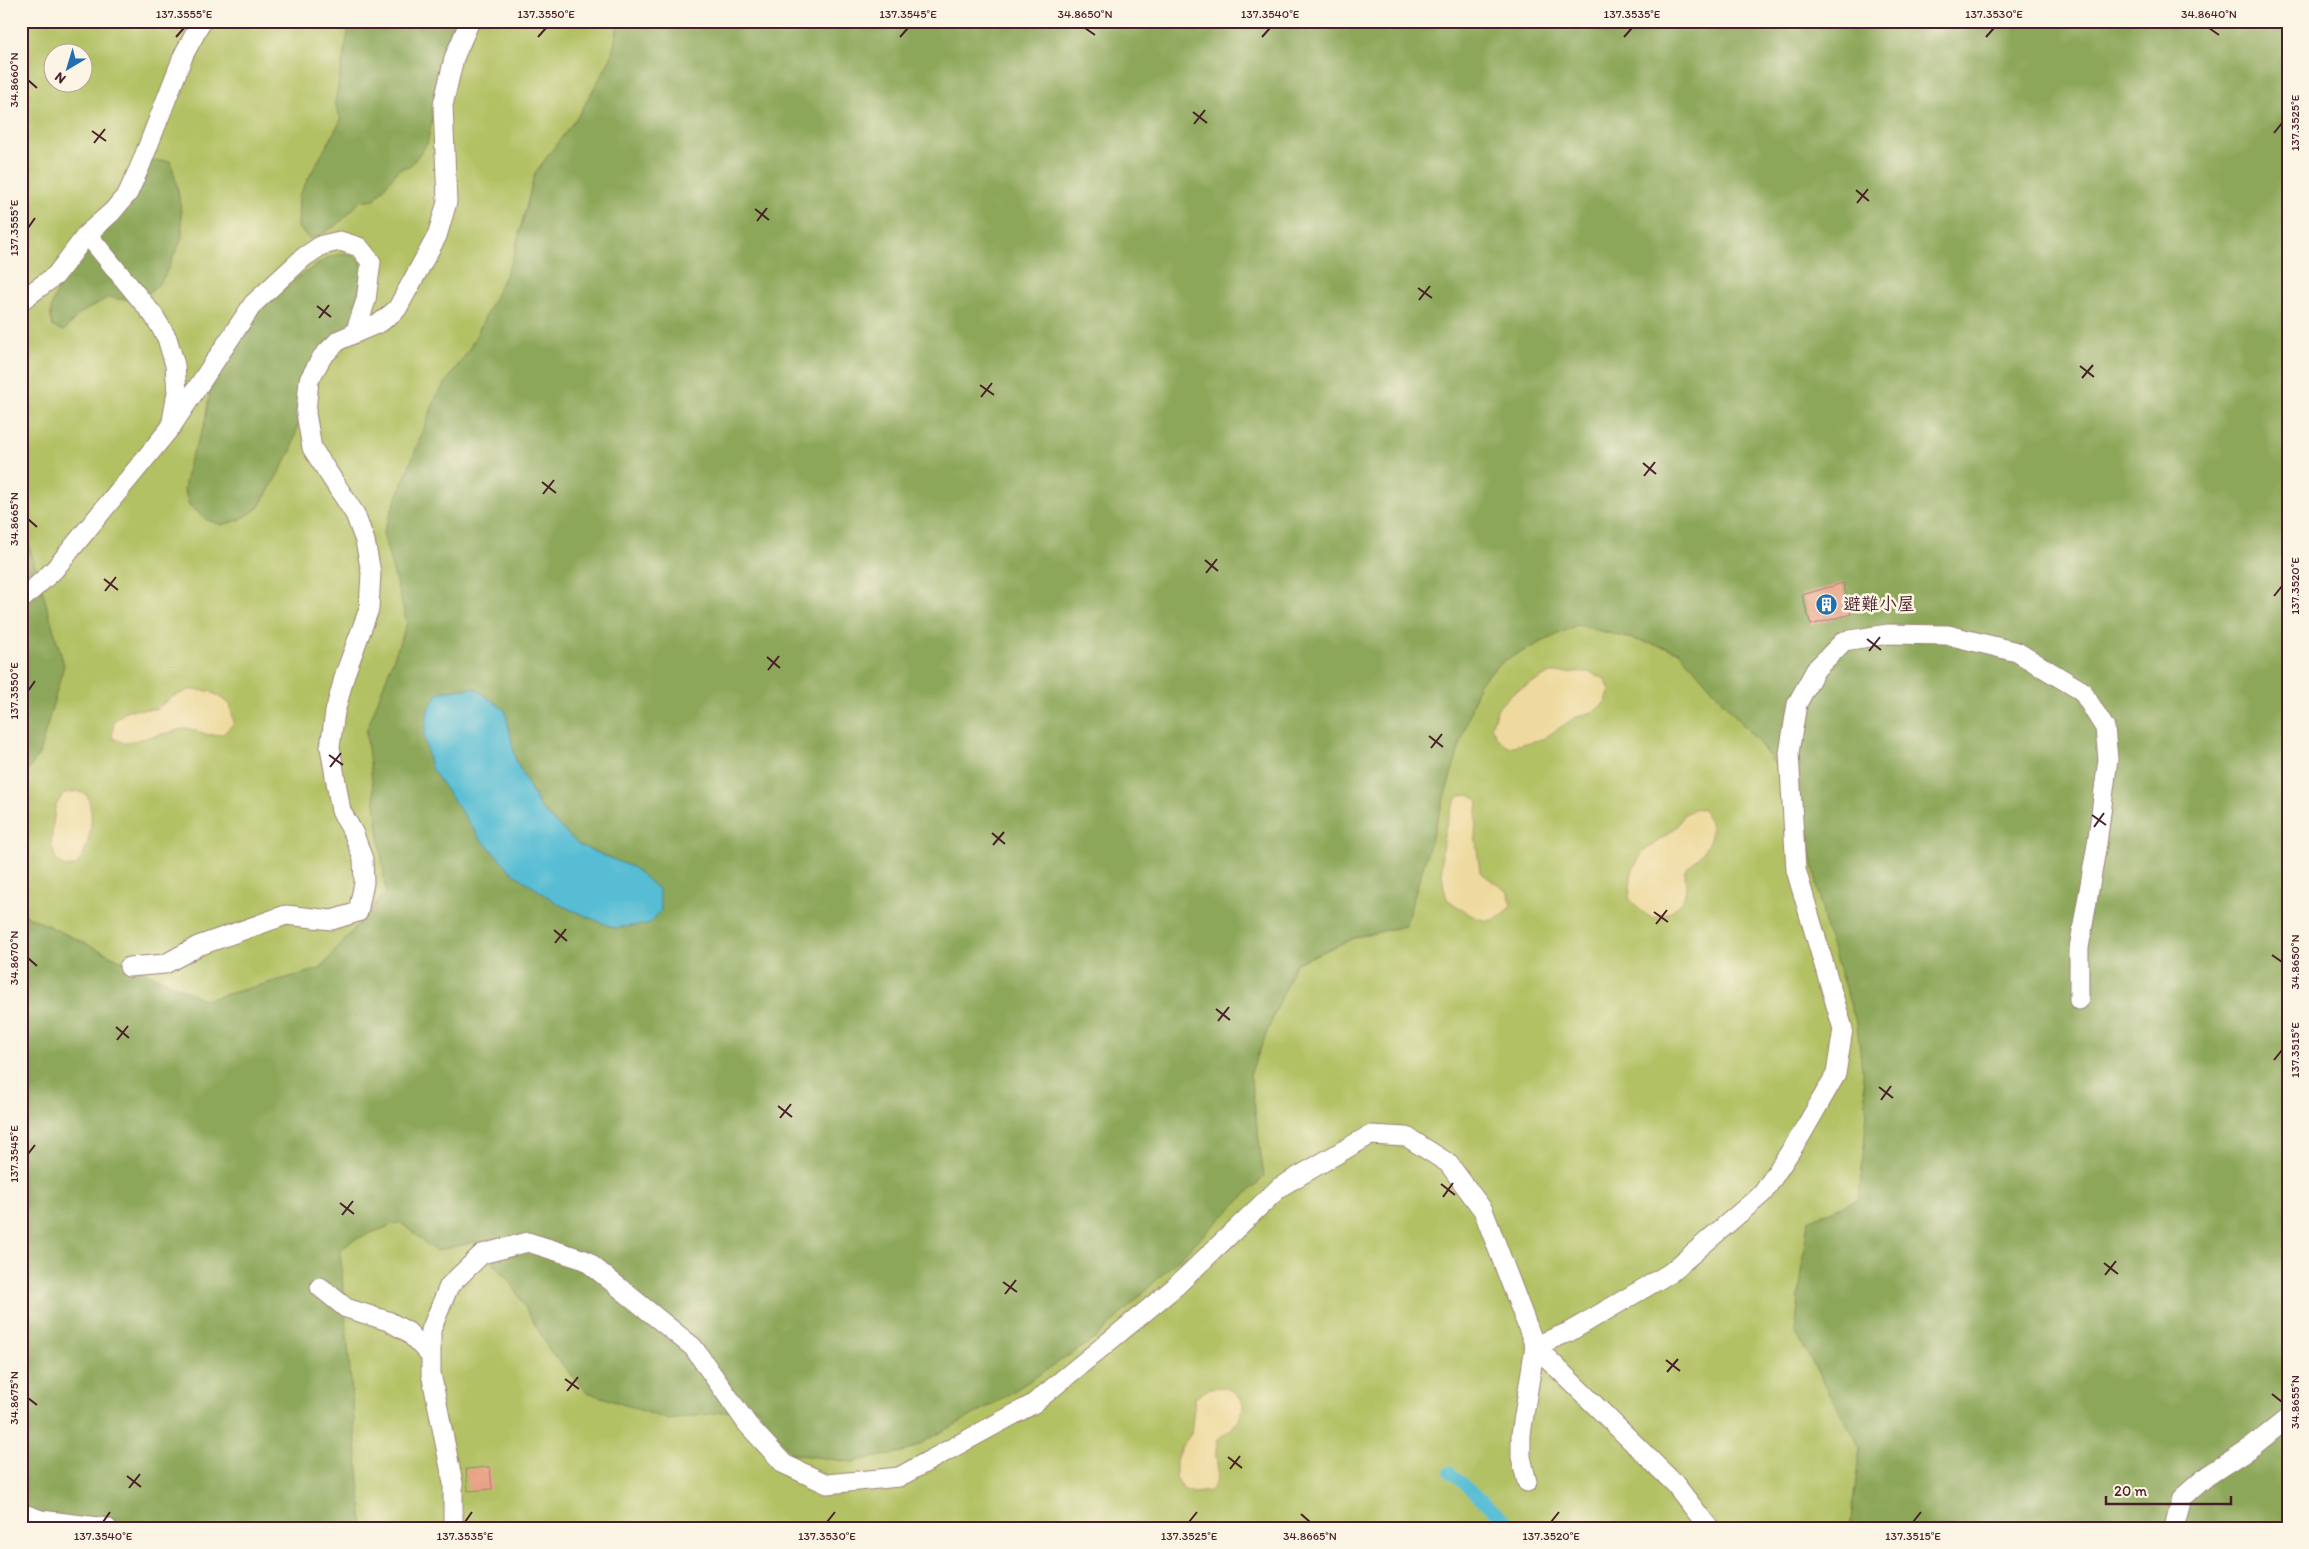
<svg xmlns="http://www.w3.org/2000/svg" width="2309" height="1549" font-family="Itim,'Klee One',sans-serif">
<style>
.green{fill:#b2c164;stroke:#7e7048;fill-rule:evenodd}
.forest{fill:#8da75a;stroke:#6c6342}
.sand{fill:#eeda9e;stroke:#9c7c64}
.water{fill:#56bdd4;stroke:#506e80}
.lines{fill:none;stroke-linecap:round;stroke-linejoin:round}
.stream{stroke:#56bdd4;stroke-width:12}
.building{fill:#e9a186}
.lane-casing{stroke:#9e8078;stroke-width:21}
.lane{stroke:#fff;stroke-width:19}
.ticks{fill:none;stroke:#4a1f2b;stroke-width:2}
.labels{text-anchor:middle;stroke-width:5;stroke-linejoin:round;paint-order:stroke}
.poi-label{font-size:18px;font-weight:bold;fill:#4a1f2b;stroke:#fcf5e5;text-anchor:start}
.neatline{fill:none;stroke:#4a1f2b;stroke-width:2}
.ticks-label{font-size:12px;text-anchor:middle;fill:#4a1f2b}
</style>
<rect width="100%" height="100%" fill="#fcf5e5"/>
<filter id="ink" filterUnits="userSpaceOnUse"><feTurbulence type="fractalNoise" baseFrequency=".02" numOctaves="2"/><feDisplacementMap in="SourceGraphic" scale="10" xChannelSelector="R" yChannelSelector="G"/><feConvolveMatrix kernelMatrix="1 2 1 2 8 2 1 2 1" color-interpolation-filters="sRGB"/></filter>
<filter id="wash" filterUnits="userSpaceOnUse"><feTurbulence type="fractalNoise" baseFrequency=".0096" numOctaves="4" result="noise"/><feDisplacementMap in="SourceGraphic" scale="20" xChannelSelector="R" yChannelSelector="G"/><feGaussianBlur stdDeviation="1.12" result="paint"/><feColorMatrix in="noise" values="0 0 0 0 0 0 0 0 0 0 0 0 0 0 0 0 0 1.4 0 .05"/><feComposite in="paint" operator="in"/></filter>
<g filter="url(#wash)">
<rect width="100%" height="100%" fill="#f3e2c5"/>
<path class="green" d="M 21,21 L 1061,21 L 1892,587 L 2288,1528 L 21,1528 ZM 52,52 L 82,52 L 82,82 L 52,82 Z"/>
<g class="forest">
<path d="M 350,21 L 461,21 L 448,48 L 427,144 L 410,166 L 399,169 L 375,199 L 360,201 C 345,219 332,231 310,239 L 298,228 L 299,195 L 341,120 L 335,102 Z"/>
<polygon points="619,21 2288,21 2288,1528 1850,1528 1860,1447 1795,1332 1808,1220 1859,1199 1867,1114 1857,1025 1826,929 1800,798 1759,743 1679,651 1577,625 1505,660 1479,683 1405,926 1357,937 1295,964 1250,1074 1264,1177 1096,1338 995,1403 907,1451 852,1462 792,1454 756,1407 669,1420 587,1392 550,1351 512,1284 475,1242 435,1251 400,1222 353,1240 340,1251 363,1528 21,1528 21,913 205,1000 320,969 386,892 366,732 407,623 383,533 437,395 469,350 512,261 535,173 580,113 611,58"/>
<path d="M 151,161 L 170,161 C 178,184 182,209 182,234 C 182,241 177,249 174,255 C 162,287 145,307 109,297 L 79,314 L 64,331 L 53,327 C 52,322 50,317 51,312 C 52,278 128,191 151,161 Z"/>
<polygon points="345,253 360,259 364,272 351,321 321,348 302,380 298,424 291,451 272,485 258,508 240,520 222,525 207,520 189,505 184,489 190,459 204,427 211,386 265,300 327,258"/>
<polygon points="21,518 64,665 39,754 21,782"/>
</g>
<g class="sand">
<polygon points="1589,672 1605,679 1610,690 1606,702 1595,711 1574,718 1543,739 1509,747 1498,739 1491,727 1497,709 1512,693 1551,673"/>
<polygon points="189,690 210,691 230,704 234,723 223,734 209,735 187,728 125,743 112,738 114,721 128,710 156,709 172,697"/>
<path d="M 78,791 L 87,795 C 96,817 90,848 76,866 L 65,867 L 56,860 L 51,844 L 55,807 L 64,793 Z"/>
<path d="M 1469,795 L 1478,800 L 1475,834 L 1480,872 L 1509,893 L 1511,905 C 1491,935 1469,914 1447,899 C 1437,868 1441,823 1459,796 Z"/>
<path d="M 1696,808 L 1703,810 C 1717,831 1712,841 1697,859 C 1694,862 1688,866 1686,870 C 1684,874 1686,882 1686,886 C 1684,907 1670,914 1652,918 L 1641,911 L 1629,898 L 1632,871 L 1643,852 L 1676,828 L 1683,815 Z"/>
<path d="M 1223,1387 C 1249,1395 1248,1412 1230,1430 C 1224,1435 1219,1436 1217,1444 C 1212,1464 1226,1472 1210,1491 L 1193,1493 L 1183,1489 L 1176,1477 L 1176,1460 L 1181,1447 L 1191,1434 L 1195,1398 L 1210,1388 Z"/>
</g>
<polygon class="water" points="474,688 505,710 516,761 541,809 579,845 634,868 659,890 661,911 649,924 614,928 560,905 513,873 479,837 431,768 424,737 428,709 440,692"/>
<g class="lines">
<polyline class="stream" points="1450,1472 1514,1528"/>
</g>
<g id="blocks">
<g class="building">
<polygon points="1843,583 1851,614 1811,625 1802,595"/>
<polygon points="490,1467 492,1489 468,1491 466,1469"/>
</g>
</g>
</g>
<g filter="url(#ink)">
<use href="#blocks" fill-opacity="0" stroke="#9e8078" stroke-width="1"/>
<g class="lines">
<defs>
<g id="lane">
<polyline points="87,234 154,316 167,338 175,365 177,392 172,421"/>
<polyline points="22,300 56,275 87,234 112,212 128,193 141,164 184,54 202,21"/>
<polyline points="21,600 54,570 171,427 253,304 304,257 322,245 340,241 359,247 371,262 366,300 355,333"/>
<polyline points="129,967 165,964 198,946 286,915 332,920 358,912 364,883 363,859 354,834 341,811 330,747 335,712 345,674 369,609 371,572 365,541 355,514 312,448 306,413 309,380 322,357 339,340 381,322 397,309 437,236 447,202 443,105 454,58 470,21"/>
<polyline points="320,1287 346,1308 388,1321 408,1332 430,1355"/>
<polyline points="21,1513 41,1520 107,1528"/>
<polyline points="453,1528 453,1483 431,1373 431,1330 449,1286 482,1254 528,1242 585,1260 693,1347 748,1425 784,1464 827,1484 899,1477 1033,1404 1175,1287 1280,1187 1370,1135 1407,1137 1448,1163 1483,1210 1535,1346 1521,1434 1521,1457 1527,1482"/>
<polyline points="1709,1528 1675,1484 1535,1346 1569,1332 1670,1273 1763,1193 1801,1135 1836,1074 1843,1029 1796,870 1789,753 1797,704 1816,669 1844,641 1888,634 1948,635 2017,652 2082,691 2105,728 2108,759 2097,844 2079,948 2079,1000"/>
<polyline points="2174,1528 2182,1498 2207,1476 2253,1446 2288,1418"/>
</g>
</defs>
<use href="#lane" class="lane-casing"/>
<use href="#lane" class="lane"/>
</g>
</g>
<path class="ticks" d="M 1085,28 L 1095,35M 2209,28 L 2219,35M 176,37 L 184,28M 538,37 L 546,28M 900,37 L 908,28M 1262,37 L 1270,28M 1624,37 L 1632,28M 1986,37 L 1994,28M 28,80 L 37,88M 1193,112 L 1207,123M 1194,124 L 1205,110M 92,131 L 106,141M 2274,133 L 2282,123M 94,143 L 105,129M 1856,190 L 1869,201M 1857,203 L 1868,189M 755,209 L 769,220M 757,221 L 767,208M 28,228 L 35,218M 1418,288 L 1432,298M 1419,300 L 1430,286M 317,306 L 331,317M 319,318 L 329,305M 2080,366 L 2094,377M 2082,378 L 2093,365M 980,385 L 994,395M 981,397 L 992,383M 1643,463 L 1656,474M 1644,476 L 1655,462M 542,482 L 556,493M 543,494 L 554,480M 28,519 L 37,527M 1205,560 L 1218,571M 1206,573 L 1217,559M 104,579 L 118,590M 105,591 L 116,577M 2274,596 L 2282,586M 1867,639 L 1881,650M 1869,651 L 1880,637M 767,657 L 780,668M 768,670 L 779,656M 28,691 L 35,681M 1429,736 L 1443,747M 1431,748 L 1442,734M 329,755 L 343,765M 330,767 L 341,753M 2092,815 L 2106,825M 2094,827 L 2104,813M 992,833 L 1005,844M 993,845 L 1004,832M 1654,912 L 1668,922M 1656,924 L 1667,910M 554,930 L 567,941M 555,943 L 566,929M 2272,955 L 2282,962M 28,958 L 37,966M 1216,1009 L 1230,1020M 1218,1021 L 1229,1007M 116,1027 L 129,1038M 117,1040 L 128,1026M 2274,1060 L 2282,1050M 1879,1087 L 1893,1098M 1881,1100 L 1891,1086M 778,1106 L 792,1117M 780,1118 L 791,1104M 28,1154 L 35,1145M 1441,1184 L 1455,1195M 1443,1197 L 1453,1183M 340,1203 L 354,1214M 342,1215 L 353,1201M 2104,1263 L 2118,1274M 2105,1275 L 2116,1261M 1003,1282 L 1017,1292M 1005,1294 L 1016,1280M 1666,1360 L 1680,1371M 1667,1372 L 1678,1359M 565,1379 L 579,1389M 567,1391 L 578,1377M 2272,1394 L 2282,1402M 28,1398 L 37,1405M 1228,1457 L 1242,1468M 1230,1469 L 1240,1456M 127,1476 L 141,1487M 129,1488 L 140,1474M 1301,1514 L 1310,1522M 103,1522 L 110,1512M 465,1522 L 472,1512M 827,1522 L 835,1512M 1189,1522 L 1197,1512M 1551,1522 L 1559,1512M 1913,1522 L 1921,1512"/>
<defs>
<symbol id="building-disc" viewBox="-11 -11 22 22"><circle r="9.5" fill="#1f6fb2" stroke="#fcf5e5"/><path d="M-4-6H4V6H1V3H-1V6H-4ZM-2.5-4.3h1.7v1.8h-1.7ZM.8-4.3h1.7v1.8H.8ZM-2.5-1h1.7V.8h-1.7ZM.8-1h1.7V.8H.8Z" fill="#fff"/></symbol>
</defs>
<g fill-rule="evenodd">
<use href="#building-disc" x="1814" y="592" width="25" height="25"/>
</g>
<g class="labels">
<g class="poi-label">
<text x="1843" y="610">避難小屋</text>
</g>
</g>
<rect width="2309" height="1549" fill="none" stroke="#fcf5e5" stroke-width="55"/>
<g transform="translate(68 68) rotate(218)"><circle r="24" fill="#fcf5e5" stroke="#b59f9b"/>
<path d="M0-4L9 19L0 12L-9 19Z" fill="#1f6fb2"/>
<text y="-8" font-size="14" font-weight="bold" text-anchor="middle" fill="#4a1f2b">N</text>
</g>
<path d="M2106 1496v8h125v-8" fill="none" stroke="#4a1f2b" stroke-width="2.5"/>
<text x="2114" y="1496" font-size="15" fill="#4a1f2b" stroke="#fcf5e5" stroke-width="4" paint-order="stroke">20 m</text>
<rect x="28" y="28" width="2254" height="1494" class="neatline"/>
<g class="ticks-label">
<text x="184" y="18">137.3555°E</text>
<text x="546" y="18">137.3550°E</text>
<text x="908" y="18">137.3545°E</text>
<text x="1085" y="18">34.8650°N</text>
<text x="1270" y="18">137.3540°E</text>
<text x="1632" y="18">137.3535°E</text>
<text x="1994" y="18">137.3530°E</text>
<text x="2209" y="18">34.8640°N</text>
<text transform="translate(14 80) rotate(-90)" y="4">34.8660°N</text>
<text transform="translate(2295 123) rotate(-90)" y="4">137.3525°E</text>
<text transform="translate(14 228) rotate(-90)" y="4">137.3555°E</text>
<text transform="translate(14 519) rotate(-90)" y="4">34.8665°N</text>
<text transform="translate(2295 586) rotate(-90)" y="4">137.3520°E</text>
<text transform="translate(14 691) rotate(-90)" y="4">137.3550°E</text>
<text transform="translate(14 958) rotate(-90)" y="4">34.8670°N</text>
<text transform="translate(2295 962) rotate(-90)" y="4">34.8650°N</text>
<text transform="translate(2295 1050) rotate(-90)" y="4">137.3515°E</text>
<text transform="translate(14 1154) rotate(-90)" y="4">137.3545°E</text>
<text transform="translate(14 1398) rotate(-90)" y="4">34.8675°N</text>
<text transform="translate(2295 1402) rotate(-90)" y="4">34.8655°N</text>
<text x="103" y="1540">137.3540°E</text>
<text x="465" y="1540">137.3535°E</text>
<text x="827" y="1540">137.3530°E</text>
<text x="1189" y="1540">137.3525°E</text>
<text x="1310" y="1540">34.8665°N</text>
<text x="1551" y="1540">137.3520°E</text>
<text x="1913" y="1540">137.3515°E</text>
</g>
</svg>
